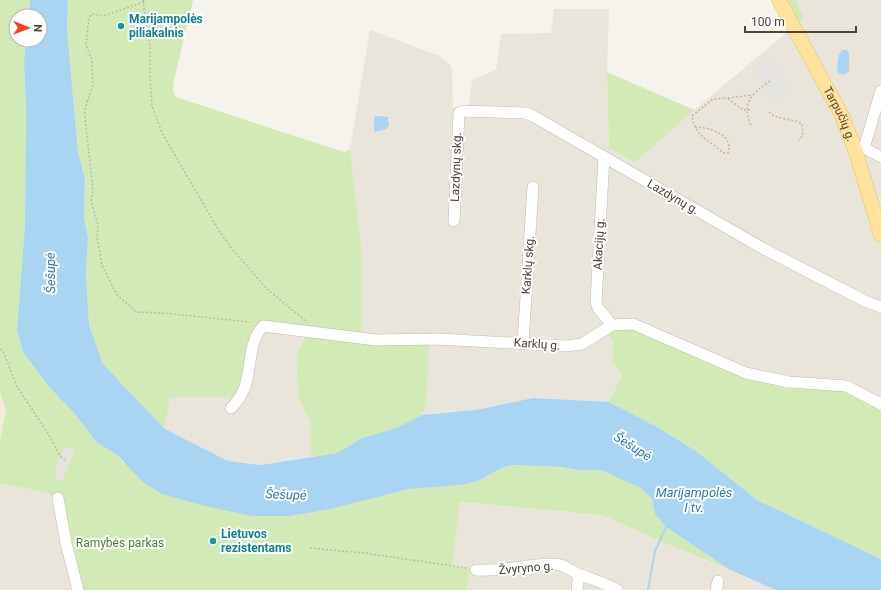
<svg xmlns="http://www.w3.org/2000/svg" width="881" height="590" font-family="Roboto,sans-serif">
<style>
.residential{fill:#eae5da}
.commercial{fill:#f7ead8}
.green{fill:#d2eab5}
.parking{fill:#e5e3e0}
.water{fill:#a9d4f2}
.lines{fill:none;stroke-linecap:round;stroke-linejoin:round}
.stream{stroke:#a9d4f2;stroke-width:2}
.minor-casing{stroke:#c2bbae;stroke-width:12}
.major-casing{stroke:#e6c16a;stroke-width:15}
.path{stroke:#c4b79f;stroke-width:1.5;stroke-dasharray:2 2;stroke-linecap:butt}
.minor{stroke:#fff;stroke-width:11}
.major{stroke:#ffe39c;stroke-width:14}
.culture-dot{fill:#0f9aa8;stroke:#fff;stroke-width:1.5}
.labels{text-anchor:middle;stroke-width:4;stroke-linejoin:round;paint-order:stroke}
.culture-label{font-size:12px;font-weight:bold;fill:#0d838f;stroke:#fff;text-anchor:start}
.street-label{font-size:12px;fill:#4b4439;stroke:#fff}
.park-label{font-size:12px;fill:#4a7f2a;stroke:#fff}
.water-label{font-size:13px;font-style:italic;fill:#2e7ab2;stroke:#fff}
</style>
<rect width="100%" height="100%" fill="#f6f3ec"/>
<g class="residential">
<polygon points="796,0 881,0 881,409 838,391 787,388 763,383 711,365 613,342 612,361 622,375 609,402 533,398 476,410 422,415 426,404 368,343 362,331 362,254 350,149 370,30 440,56 452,67 453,107 469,106 472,80 496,70 501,34 551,33 554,9 609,9 607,72 609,148 635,163 694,110 804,18"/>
<polygon points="265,329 306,336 297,355 298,397 311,423 310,457 261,465 228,461 165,429 170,397 236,397 244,380 250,333"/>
<polygon points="0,484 46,492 64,502 83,590 0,590"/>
<polygon points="459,502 602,515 662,542 776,590 467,590 470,569 452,566"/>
</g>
<polygon class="commercial" points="0,392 6,410 0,441"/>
<g class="green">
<polygon points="0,0 30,0 29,16 16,16 16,40 26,40 24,63 26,106 25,224 17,330 23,352 50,388 75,414 97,443 117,455 123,463 386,495 409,489 461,485 478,481 501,468 512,465 562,467 576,470 601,470 641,487 652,499 655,514 666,527 730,570 662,542 602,515 460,502 452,566 470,569 467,590 83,590 64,502 46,492 0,484 0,441 6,410 0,392"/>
<polygon points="68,0 193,0 174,80 173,90 176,97 325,146 344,152 350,149 362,254 362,331 368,343 429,342 426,404 422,415 396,428 362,438 337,453 310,457 311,423 298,397 297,355 306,336 265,329 250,333 244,381 236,397 170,397 165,429 103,364 89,325 86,274 88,237 84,218 85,179 78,152 67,29"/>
<polygon points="783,0 796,0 804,18 797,23"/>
<polygon points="607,72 694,110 635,163 609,148"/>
<polygon points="616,329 628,329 645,334 711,365 763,383 787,388 838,391 850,394 881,409 881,559 757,500 696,451 657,427 609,402 622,375 612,361 613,342 608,333"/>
</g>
<g class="parking">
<polygon points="769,57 792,90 776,101 753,68"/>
<polygon points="65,446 75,451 62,481 56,479 56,465"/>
</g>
<g class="water">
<polygon points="30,0 68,0 67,29 78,152 85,179 84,218 88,237 86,274 89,325 103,364 165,429 228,461 261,465 337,453 362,438 396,428 422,415 476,410 533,398 609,402 657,427 696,451 757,500 881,559 881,590 776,590 730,570 666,527 655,514 652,499 641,488 601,470 576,470 562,467 512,465 501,468 478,481 461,485 409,489 330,509 290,516 252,516 205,506 162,494 143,482 117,455 97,443 75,414 50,388 23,352 17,330 25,224 26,106 24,63 26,40 40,40 40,16 29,16"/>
<path d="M 842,50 L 847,50 L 849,53 L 849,71 L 844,75 L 839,74 C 836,67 837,56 842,50 Z"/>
<polygon points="377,116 388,117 389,126 386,129 374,132 374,117"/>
</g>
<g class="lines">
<polyline class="stream" points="648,590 655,551 666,527"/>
<defs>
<g id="minor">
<polyline points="864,148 881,91"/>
<polyline points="858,151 864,148 881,157"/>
<polyline points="604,157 596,302 598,308 612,325"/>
<polyline points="454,221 459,113 463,111 525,113 533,116 764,249 865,301 881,307"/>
<polyline points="523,343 533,187"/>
<path d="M 231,408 C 258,383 242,350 263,326 L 376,340 L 438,339 L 567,346 L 582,344 L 612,325 L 633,324 L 746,373 L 789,382 L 846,386 L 881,404"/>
<polyline points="58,498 66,543 78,590"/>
<path d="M 476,570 C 502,572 527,564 553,564 C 566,564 569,571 581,575 C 594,580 605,583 618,590"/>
<polyline points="577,590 579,574"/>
<polyline points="716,590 718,581"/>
</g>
<g id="major">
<path id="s1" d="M 779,0 L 842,116 L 856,152 L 881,235"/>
</g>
</defs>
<use href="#minor" class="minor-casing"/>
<use href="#major" class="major-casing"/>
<g class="path">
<polyline points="143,0 150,47 150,75 152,106 162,133 218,229 233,250 267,289 307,322"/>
<polyline points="144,2 103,16 93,14 89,17 86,45 92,61 93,85 85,108 85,117 93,191 91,201 98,225 97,237 102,265 117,295 130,306 136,312 164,313 250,322"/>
<polyline points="750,110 743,110 727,98 752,95"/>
<path d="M 769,112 C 776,120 792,118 802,124 L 803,135 L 799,140"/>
<path d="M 751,125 C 740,101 754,93 771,80"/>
<path d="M 695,127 C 709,127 735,135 728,153 C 722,154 720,149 715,146 C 703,138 694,131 692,116 L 713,99 L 727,98"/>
<polyline points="0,349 4,353 16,385 49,435 60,456 66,461"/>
<polyline points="310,548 364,553 467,568"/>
</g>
<use href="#minor" class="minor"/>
<use href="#major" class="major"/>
</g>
<g class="culture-dot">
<circle cx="121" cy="26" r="4"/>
<circle cx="213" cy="541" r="4"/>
</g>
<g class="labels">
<g class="culture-label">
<text x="129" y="23">Marijampolės<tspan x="129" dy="14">piliakalnis</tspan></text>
<text x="221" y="538">Lietuvos<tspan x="221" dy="14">rezistentams</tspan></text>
</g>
<g class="street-label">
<text dy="4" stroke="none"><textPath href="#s1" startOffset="129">Tarpučių g.</textPath></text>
<text transform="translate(456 167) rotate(-88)" y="4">Lazdynų skg.</text>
<text transform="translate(673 197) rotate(30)" y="4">Lazdynų g.</text>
<text transform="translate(599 244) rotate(-87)" y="4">Akacijų g.</text>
<text transform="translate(528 265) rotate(-86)" y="4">Karklų skg.</text>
<text transform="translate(537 344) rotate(4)" y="4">Karklų g.</text>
<text transform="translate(526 568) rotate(-5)" y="4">Žvyryno g.</text>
</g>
<g class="park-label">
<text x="120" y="547">Ramybės parkas</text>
</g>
<g class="water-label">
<text transform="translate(50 273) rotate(-91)" y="5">Šešupė</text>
<text transform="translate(633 446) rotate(32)" y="5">Šešupė</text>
<text x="694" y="497">Marijampolės<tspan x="694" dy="15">I tv.</tspan></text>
<text transform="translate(286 494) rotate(2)" y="5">Šešupė</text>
</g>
</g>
<g transform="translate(28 28) rotate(91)"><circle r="19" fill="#ffffff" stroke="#b7b4b0"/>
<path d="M0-3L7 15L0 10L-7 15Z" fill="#fc3f1d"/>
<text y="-6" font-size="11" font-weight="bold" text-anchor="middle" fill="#4b4439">N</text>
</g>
<path d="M745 26v6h111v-6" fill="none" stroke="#4b4439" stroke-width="2"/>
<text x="751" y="26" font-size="12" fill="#4b4439" stroke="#ffffff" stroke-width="3" paint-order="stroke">100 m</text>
</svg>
